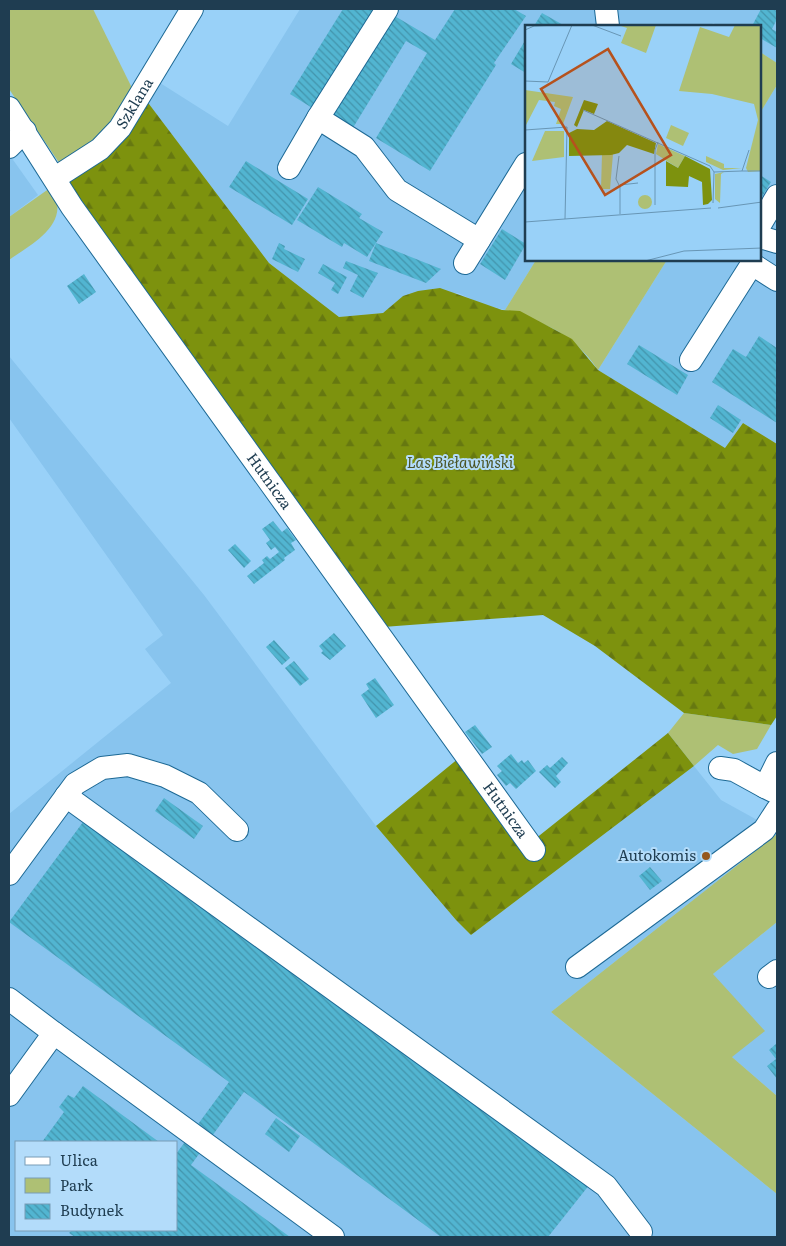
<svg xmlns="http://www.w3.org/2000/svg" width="786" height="1246" font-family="Literata,serif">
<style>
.built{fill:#88c4ee;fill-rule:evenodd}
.green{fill:#aec074}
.forest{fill:url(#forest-firs)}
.building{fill:url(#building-back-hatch)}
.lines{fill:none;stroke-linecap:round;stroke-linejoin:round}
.minor-casing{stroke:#1d6995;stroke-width:24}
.minor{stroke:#fff;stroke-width:22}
.poi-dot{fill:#96581e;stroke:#b3dcfa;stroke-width:2}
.labels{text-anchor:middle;stroke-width:4;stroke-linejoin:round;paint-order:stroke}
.street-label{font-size:15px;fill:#1f3d51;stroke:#b3dcfa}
.park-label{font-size:15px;font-style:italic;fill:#4b5527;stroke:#b3dcfa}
.poi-label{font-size:15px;fill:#1f3d51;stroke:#b3dcfa;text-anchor:end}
.inset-road{fill:none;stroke:#6896b5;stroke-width:1}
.view{fill:#b6521d;fill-opacity:0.15;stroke:#b6521d;stroke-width:2.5}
.inset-edge{fill:none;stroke:#1f3d51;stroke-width:2.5}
</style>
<defs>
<pattern id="forest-firs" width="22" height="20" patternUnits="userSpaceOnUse" patternTransform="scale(1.25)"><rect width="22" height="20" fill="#7d920e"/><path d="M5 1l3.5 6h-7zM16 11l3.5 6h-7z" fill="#667810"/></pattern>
<pattern id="building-back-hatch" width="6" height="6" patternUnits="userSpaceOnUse" patternTransform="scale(1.25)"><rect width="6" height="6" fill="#52b5d1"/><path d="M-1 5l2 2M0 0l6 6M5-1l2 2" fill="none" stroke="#4394ac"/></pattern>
</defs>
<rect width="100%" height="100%" fill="#99d1f8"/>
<g class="built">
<polygon points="300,9 777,9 777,63 760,52 760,26 719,26 713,23 711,26 526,26 526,260 536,260 505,310 482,304 458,293 403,296 383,313 339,317 269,263 146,100 157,81 228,126"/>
<polygon points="777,85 777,444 743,423 725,449 598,370 667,260 760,260 760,113"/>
<polygon points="11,157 38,195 9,217 9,159"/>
<path d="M 9,356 L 204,595 L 376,826 L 456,920 L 471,935 L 694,766 L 721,800 L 777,831 L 777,834 L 551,1012 L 777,1194 L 777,1237 L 9,1237 L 9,814 L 171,683 L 145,649 L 163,635 L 9,418 ZM 16,1142 L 176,1142 L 176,1230 L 16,1230 Z"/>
<polygon points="777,922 777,1096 732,1057 713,974"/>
</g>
<g class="green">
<polygon points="9,9 93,9 132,88 110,131 60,164 9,89"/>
<polygon points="760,52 777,63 777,85 760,113"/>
<path d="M 50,188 C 52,192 56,197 57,202 C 62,230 27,247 9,260 L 9,217 Z"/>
<path d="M 536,260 L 667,260 L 598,370 C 572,332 546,324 505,310 Z"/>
<polygon points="684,713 771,725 757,749 733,754 718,745 694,766 668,733"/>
<polygon points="777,834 777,922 713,974 765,1031 732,1057 777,1096 777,1194 551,1012"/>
</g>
<g class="forest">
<polygon points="146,100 269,263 339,317 383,313 403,296 418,291 440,288 502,310 520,311 572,339 598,370 725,448 743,423 777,444 777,716 771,725 684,713 595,646 543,615 383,627 66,184"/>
<polygon points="668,733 694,766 471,935 456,920 376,826 459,758 525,847"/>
</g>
<g class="building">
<polygon points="343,9 380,9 317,111 290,94"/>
<polygon points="455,9 514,9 526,16 494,63 496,65 430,171 376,138 427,53 406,41 351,131 329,117 393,15 435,40"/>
<polygon points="761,9 773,9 777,11 777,19 772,29 777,32 777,48 760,38 760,26 752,26"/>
<polygon points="542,13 565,26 534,26"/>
<polygon points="526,39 526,73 511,64"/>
<polygon points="246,161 308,199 292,225 229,187"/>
<polygon points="760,175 771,182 760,200"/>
<polygon points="318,187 362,214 359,218 383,232 367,257 344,243 342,247 297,220"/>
<polygon points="502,229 526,244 505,280 480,264"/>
<polygon points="279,243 285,246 284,249 305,259 298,272 272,259"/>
<polygon points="376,243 441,269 426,283 369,261"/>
<polygon points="346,261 378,273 363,298 350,291 358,275 343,268"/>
<polygon points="323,264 347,277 338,294 331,290 335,283 318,273"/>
<polygon points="84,274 96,292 79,304 67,286"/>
<polygon points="759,336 777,348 777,423 712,382 733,349 746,357"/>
<polygon points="639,345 688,375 677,395 627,364"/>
<polygon points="718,405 741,420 733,433 710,418"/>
<polygon points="273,521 282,532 287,528 296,540 291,543 295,550 284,558 285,560 254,584 247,576 264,563 262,560 267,556 270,559 279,552 275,547 271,550 266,543 270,540 262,529"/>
<polygon points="235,544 251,561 244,568 228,550"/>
<polygon points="334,633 346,646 330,660 321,653 323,651 319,646"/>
<polygon points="274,640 290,658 282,665 266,647"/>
<polygon points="294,661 309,679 300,686 285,668"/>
<polygon points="375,678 394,705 376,718 361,695 369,689 366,684"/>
<polygon points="475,725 492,747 482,754 465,732"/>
<polygon points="511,754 518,763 522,760 524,763 528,760 536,771 516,789 510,783 506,786 497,775 502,771 497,766"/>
<polygon points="562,757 568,763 556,776 561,782 555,788 539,772 547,765 550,768"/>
<polygon points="164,798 203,826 194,839 155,811"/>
<polygon points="86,818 590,1184 548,1237 441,1237 244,1092 191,1165 290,1237 75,1237 69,1233 72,1230 176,1230 176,1154 229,1082 9,922"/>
<polygon points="650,867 662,881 650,890 639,876"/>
<polygon points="777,1043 777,1079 767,1066 776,1059 769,1050"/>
<polygon points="83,1086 159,1142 42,1142 64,1112 59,1107 68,1095 74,1098"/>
<polygon points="276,1118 300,1136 289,1152 265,1134"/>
</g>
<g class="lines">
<defs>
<g id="minor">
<polyline points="606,9 608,26"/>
<path id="s1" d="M 9,108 L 72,207 L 534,850"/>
<polyline points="318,118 387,9"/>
<polyline points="9,147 25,131"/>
<polyline points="289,168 318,118 364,147 397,190 479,240"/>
<path id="s2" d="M 55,178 L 100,149 L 120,128 L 192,9"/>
<polyline points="760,225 777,196"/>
<polyline points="760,237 777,242"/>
<polyline points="465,263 526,164"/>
<polyline points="691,360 752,264 777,280"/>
<polyline points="777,763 765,787 777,793"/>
<polyline points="720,768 734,770 765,787"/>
<polyline points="66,796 606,1186 641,1232"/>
<polyline points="9,874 75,784 102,768 128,765 165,776 199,793 237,830"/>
<polyline points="577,967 764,830 777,810"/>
<polyline points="769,977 777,971"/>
<polyline points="9,999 54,1033 9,1095"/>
<polyline points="54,1033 333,1237"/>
</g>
</defs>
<use href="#minor" class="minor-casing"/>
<use href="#minor" class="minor"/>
</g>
<circle class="poi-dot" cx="706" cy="856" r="5"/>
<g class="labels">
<g class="street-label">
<text dy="5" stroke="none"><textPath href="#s2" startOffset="111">Szklana</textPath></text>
<text dy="5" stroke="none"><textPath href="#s1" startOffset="455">Hutnicza</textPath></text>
<text dy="5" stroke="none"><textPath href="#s1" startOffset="860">Hutnicza</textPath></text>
</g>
<g class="park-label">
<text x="460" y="468">Las Bieławiński</text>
</g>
<g class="poi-label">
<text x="696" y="861">Autokomis</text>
</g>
</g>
<g transform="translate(525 25)">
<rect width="236" height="236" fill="#99d1f8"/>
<path d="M 93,0 L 131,0 L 121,28 L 96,18 L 102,3 ZM 210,0 L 236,0 L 236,146 L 223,147 L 221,143 L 233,95 L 229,79 L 187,69 L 154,66 L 175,2 L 204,12 ZM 0,65 L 48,72 L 38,99 L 31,99 L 36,84 L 29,81 L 30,77 L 14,75 L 0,102 ZM 146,100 L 164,108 L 158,121 L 141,113 ZM 20,106 L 39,106 L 39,132 L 7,136 ZM 133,119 L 160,131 L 153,143 L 131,129 ZM 77,129 L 88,129 L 85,164 L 76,164 ZM 181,131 L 199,139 L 199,143 L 217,143 L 198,145 L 181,137 ZM 199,147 L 196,149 L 195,178 L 190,174 L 190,149 ZM113 177a7 7 0 1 1 14 0a7 7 0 1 1-14 0Z" fill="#aec074"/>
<path d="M 59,75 L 73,79 L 69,89 L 59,85 L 52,102 L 49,100 ZM 82,96 L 131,118 L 129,129 L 102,120 L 94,128 L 86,130 L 44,131 L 44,108 L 52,104 L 69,105 ZM 160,131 L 185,144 L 187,175 L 183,179 L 178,180 L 177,157 L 164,151 L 163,162 L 141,161 L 141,136 L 153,143 Z" fill="#7d920e"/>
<path class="inset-road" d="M 67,0 L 96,11M 0,5 L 9,1 L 34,0M 0,56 L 23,57 L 47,0M 58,85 L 185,141 L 189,147 L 188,178M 0,105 L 42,102 L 40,194M 94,131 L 91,154 L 95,162 L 95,189M 217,146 L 237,146M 189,147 L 217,146 L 224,125M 95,160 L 113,158M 130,180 L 130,125 L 133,117M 193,183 L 237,177M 0,197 L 186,183M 120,236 L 159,226 L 237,223"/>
<path class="view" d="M 83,24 L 146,130 L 80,170 L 16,64 Z"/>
<rect width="236" height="236" class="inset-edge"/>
</g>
<rect width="786" height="1246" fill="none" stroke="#1f3d51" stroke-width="20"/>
<rect x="15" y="1141" width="162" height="90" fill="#b3dcfa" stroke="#789cb6"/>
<rect x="25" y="1157" width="25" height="8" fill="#ffffff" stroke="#789cb6"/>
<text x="60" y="1166" font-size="15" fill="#1f3d51">Ulica</text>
<rect x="25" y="1178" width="25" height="15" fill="#aec074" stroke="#789cb6"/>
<text x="60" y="1191" font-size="15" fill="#1f3d51">Park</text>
<rect x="25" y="1204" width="25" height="15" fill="url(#building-back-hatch)" stroke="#789cb6"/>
<text x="60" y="1216" font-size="15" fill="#1f3d51">Budynek</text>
</svg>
